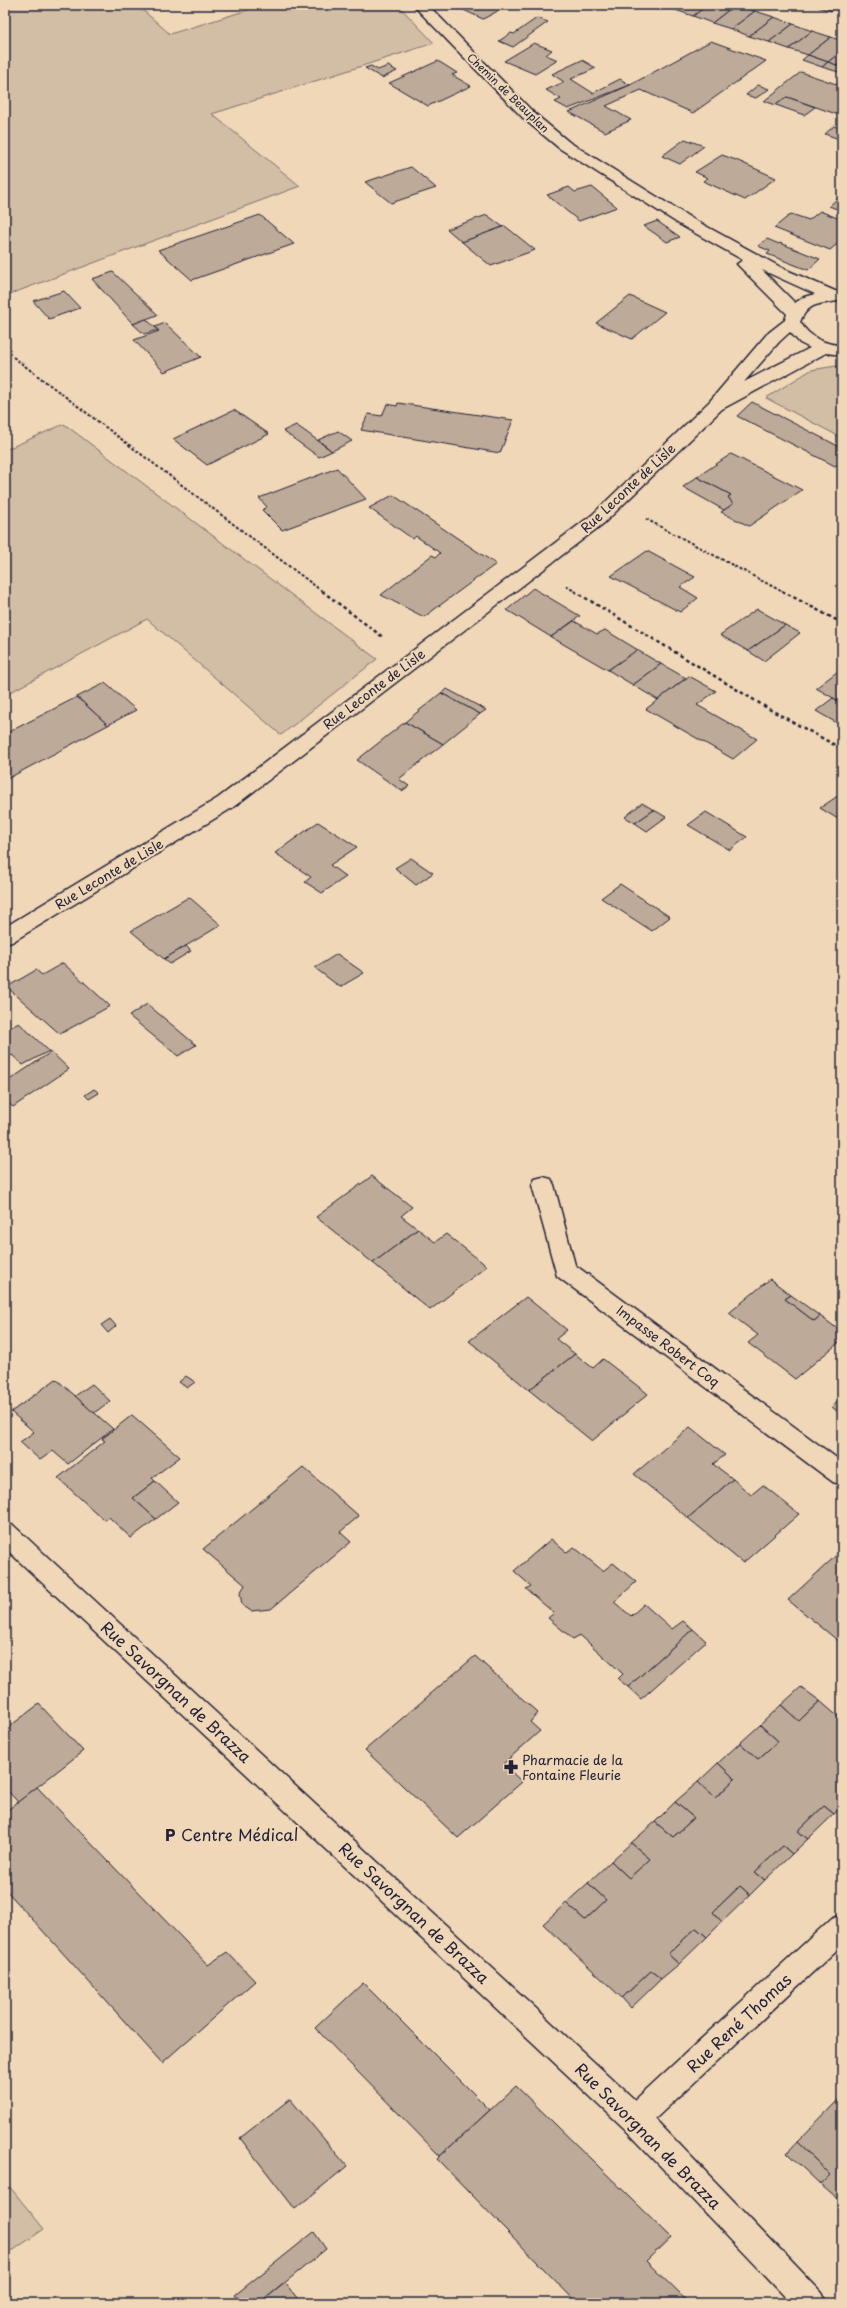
<svg xmlns="http://www.w3.org/2000/svg" width="847" height="2308" font-family="'Playpen Sans',sans-serif">
<style>
.green{fill:#d2bda5;stroke:#7a7070}
.building{fill:#bdaa98;stroke:#22223b}
.lines{fill:none;stroke-linecap:round;stroke-linejoin:round}
.minor-casing{stroke:#22223b;stroke-width:3}
.path-far1{stroke:#22223b;stroke-width:2;stroke-dasharray:3 2;stroke-linecap:butt}
.path{stroke:#22223b;stroke-width:2.5;stroke-dasharray:3.5 3;stroke-linecap:butt}
.minor{fill:#f0d7b7;fill-rule:evenodd}
.labels{text-anchor:middle;stroke-width:4;stroke-linejoin:round;paint-order:stroke}
.far-street-label{font-size:11px;fill:#22223b;stroke:#f0d7b7}
.street-label{font-size:13px;fill:#22223b;stroke:#f0d7b7}
.poi-label{font-size:13px;fill:#22223b;stroke:#f0d7b7;text-anchor:start}
.near-street-label{font-size:16px;fill:#22223b;stroke:#f0d7b7}
.near-poi-label{font-size:16px;fill:#22223b;stroke:#f0d7b7;text-anchor:start}
</style>
<rect width="100%" height="100%" fill="#f0d7b7"/>
<filter id="ink" filterUnits="userSpaceOnUse"><feTurbulence type="fractalNoise" baseFrequency=".025" numOctaves="2"/><feDisplacementMap in="SourceGraphic" scale="8" xChannelSelector="R" yChannelSelector="G"/><feConvolveMatrix kernelMatrix="1 2 1 2 8 2 1 2 1" color-interpolation-filters="sRGB"/></filter>
<g filter="url(#ink)">
<g class="green">
<polygon points="5,5 137,5 170,34 264,5 398,5 434,43 212,114 300,186 5,296"/>
<polygon points="836,366 842,368 842,438 766,398 811,370"/>
<polygon points="64,424 377,659 281,735 147,619 5,695 5,450"/>
<polygon points="5,2181 44,2229 5,2256"/>
</g>
<g class="building">
<polygon points="458,5 504,5 507,6 483,19 455,6"/>
<polygon points="661,5 708,5 693,16"/>
<polygon points="708,5 735,5 712,23 693,16"/>
<polygon points="735,5 755,11 731,29 712,23"/>
<polygon points="820,5 839,5 831,11 818,7"/>
<polygon points="755,11 774,17 749,36 731,29"/>
<polygon points="774,17 793,24 769,42 749,36"/>
<polygon points="537,18 548,22 513,47 499,41 511,33 514,34"/>
<polygon points="793,24 812,31 789,49 769,42"/>
<polygon points="812,31 831,37 808,55 789,49"/>
<polygon points="831,37 842,41 842,51 828,62 808,55"/>
<polygon points="711,41 766,61 693,113 641,90 606,106 631,120 605,132 569,112 630,85"/>
<polygon points="534,43 552,50 546,55 558,60 535,74 504,61"/>
<polygon points="842,51 842,67 828,62"/>
<polygon points="808,55 828,62 822,67 802,60"/>
<polygon points="582,60 596,68 571,79 593,93 620,79 630,85 568,109 555,102 561,99 546,90 564,82 552,74"/>
<polygon points="438,61 457,73 452,75 471,86 428,106 389,83"/>
<polygon points="828,62 842,67 842,73 822,67"/>
<polygon points="371,66 378,70 388,66 397,71 382,78 365,68"/>
<polygon points="801,72 842,86 842,116 787,97 776,105 764,101"/>
<polygon points="758,85 769,89 756,98 746,95"/>
<polygon points="787,97 815,107 804,115 776,105"/>
<polygon points="834,126 842,129 842,140 825,134"/>
<polygon points="685,139 704,146 680,164 662,156"/>
<polygon points="722,155 736,160 776,178 745,200 703,181 708,178 695,172"/>
<polygon points="411,167 436,188 391,203 365,182"/>
<polygon points="569,187 575,192 592,187 617,207 579,221 547,195"/>
<polygon points="842,195 842,211 829,206"/>
<polygon points="820,211 842,220 842,240 830,250 774,228 791,214 809,220"/>
<polygon points="260,215 294,244 192,280 158,250"/>
<polygon points="487,215 503,227 462,242 447,229"/>
<polygon points="657,221 680,237 667,242 644,226"/>
<polygon points="505,226 535,250 491,266 462,242"/>
<polygon points="767,239 779,244 780,243 820,259 808,270 767,254 770,251 758,246"/>
<polygon points="113,272 157,314 157,315 133,324 92,279"/>
<polygon points="64,291 80,308 49,319 33,301"/>
<polygon points="630,296 665,312 632,339 596,323"/>
<polygon points="146,319 158,330 144,334 133,324"/>
<polygon points="165,323 201,357 164,372 134,340 159,331 155,327"/>
<polygon points="752,402 842,448 842,462 835,466 737,416"/>
<polygon points="398,403 513,420 500,453 361,430 368,414 382,416 387,404 397,406"/>
<polygon points="234,410 269,434 207,465 173,439"/>
<polygon points="296,425 306,432 332,451 319,457 283,431"/>
<polygon points="338,431 352,441 332,451 318,440"/>
<polygon points="731,454 802,490 749,526 721,512 733,504 728,497 731,495 697,477"/>
<polygon points="337,468 366,499 282,530 262,510 267,507 259,498"/>
<polygon points="697,477 731,495 728,497 733,504 724,510 683,487"/>
<polygon points="393,495 496,564 424,617 381,595 432,555 436,557 440,553 416,536 413,539 369,508"/>
<polygon points="647,551 695,577 680,587 698,598 680,612 611,576"/>
<polygon points="533,588 580,616 551,637 507,610"/>
<polygon points="757,609 785,625 748,651 720,635"/>
<polygon points="574,621 597,634 605,630 638,650 608,670 551,637"/>
<polygon points="785,625 800,633 764,661 748,651"/>
<polygon points="637,650 661,664 633,685 608,670"/>
<polygon points="661,664 686,678 658,700 633,685"/>
<polygon points="842,668 842,703 816,688"/>
<polygon points="689,676 716,691 697,705 757,739 733,759 646,709"/>
<polygon points="105,683 136,710 108,725 77,697"/>
<polygon points="447,689 486,710 480,714 441,693"/>
<polygon points="441,693 480,714 443,744 405,722"/>
<polygon points="77,697 108,725 5,780 5,734"/>
<polygon points="833,698 842,703 842,726 816,711"/>
<polygon points="405,722 443,744 399,779 409,786 402,791 357,760"/>
<polygon points="842,793 842,816 838,819 820,808"/>
<polygon points="642,803 654,810 635,823 625,817"/>
<polygon points="654,810 666,817 647,831 635,823"/>
<polygon points="706,812 747,837 730,850 688,825"/>
<polygon points="318,822 357,847 330,865 346,877 322,893 305,882 311,877 275,853"/>
<polygon points="411,858 433,873 416,885 395,868"/>
<polygon points="620,884 670,917 652,931 601,898"/>
<polygon points="189,897 221,925 164,959 131,931"/>
<polygon points="186,946 191,951 170,964 164,959"/>
<polygon points="337,954 364,973 340,987 315,968"/>
<polygon points="63,963 110,1006 60,1034 7,987 36,970 42,975"/>
<polygon points="147,1004 196,1045 178,1056 129,1016"/>
<polygon points="19,1023 49,1051 23,1065 12,1055 5,1058 5,1030"/>
<polygon points="51,1052 69,1069 13,1107 5,1100 5,1083"/>
<polygon points="94,1089 99,1093 89,1099 85,1095"/>
<polygon points="372,1176 412,1207 401,1216 418,1229 373,1263 316,1217"/>
<polygon points="418,1229 435,1242 446,1234 487,1266 430,1310 373,1263"/>
<polygon points="770,1279 791,1295 785,1299 814,1321 820,1316 842,1332 842,1340 795,1379 748,1343 758,1335 729,1313"/>
<polygon points="791,1295 820,1316 814,1321 785,1299"/>
<polygon points="526,1297 567,1330 556,1339 575,1354 529,1390 469,1341"/>
<polygon points="110,1319 116,1326 108,1333 101,1325"/>
<polygon points="575,1354 593,1368 603,1359 648,1394 592,1441 529,1390"/>
<polygon points="186,1376 195,1382 187,1388 179,1382"/>
<polygon points="56,1379 113,1429 68,1464 53,1451 40,1460 20,1442 34,1432 11,1412"/>
<polygon points="92,1384 110,1401 94,1413 75,1396"/>
<polygon points="842,1398 842,1415 832,1407"/>
<polygon points="132,1415 180,1457 152,1478 155,1481 133,1498 156,1519 131,1538 109,1517 104,1520 58,1478 105,1441 102,1439"/>
<polygon points="690,1427 725,1455 713,1464 733,1479 688,1518 634,1474"/>
<polygon points="303,1467 359,1516 340,1532 351,1542 271,1609 251,1611 242,1605 240,1593 245,1585 203,1549"/>
<polygon points="733,1479 751,1495 763,1485 799,1514 743,1563 688,1518"/>
<polygon points="155,1481 178,1502 156,1519 133,1498"/>
<polygon points="551,1539 567,1553 574,1547 603,1571 613,1563 636,1582 614,1602 631,1616 644,1604 672,1629 683,1621 693,1629 628,1687 618,1679 623,1674 580,1635 573,1639 548,1618 554,1613 526,1589 531,1586 514,1571"/>
<polygon points="842,1550 842,1644 788,1600"/>
<polygon points="693,1629 706,1641 641,1699 628,1687"/>
<polygon points="475,1656 538,1713 530,1722 540,1731 503,1764 522,1782 458,1838 365,1750"/>
<polygon points="801,1687 820,1701 799,1721 781,1705"/>
<polygon points="820,1701 842,1720 842,1789 840,1791 842,1794 842,1807 834,1814 824,1806 798,1831 808,1839 792,1854 783,1846 755,1872 765,1880 750,1895 740,1886 713,1912 722,1922 707,1937 696,1928 668,1954 679,1964 661,1979 651,1971 622,1998 543,1924 566,1903 585,1920 606,1900 588,1883 611,1861 629,1878 650,1859 631,1843 655,1822 673,1837 694,1818 675,1802 698,1782 715,1798 735,1779 718,1763 740,1743 758,1759 778,1741 760,1725 781,1705 799,1721"/>
<polygon points="39,1704 83,1751 18,1802 5,1788 5,1730"/>
<polygon points="760,1725 778,1741 758,1759 740,1743"/>
<polygon points="718,1763 735,1779 715,1798 698,1782"/>
<polygon points="37,1787 208,1965 227,1952 255,1981 162,2063 5,1889 5,1812"/>
<polygon points="675,1802 694,1818 673,1837 655,1822"/>
<polygon points="824,1806 834,1814 808,1839 798,1831"/>
<polygon points="631,1843 650,1859 629,1878 611,1861"/>
<polygon points="783,1846 792,1854 765,1880 755,1872"/>
<polygon points="588,1883 606,1900 585,1920 566,1903"/>
<polygon points="740,1886 750,1895 722,1922 713,1912"/>
<polygon points="696,1928 707,1937 679,1964 668,1954"/>
<polygon points="651,1971 661,1979 631,2008 622,1998"/>
<polygon points="363,1983 490,2110 440,2156 315,2028"/>
<polygon points="516,2086 671,2237 646,2261 689,2303 577,2303 437,2159"/>
<polygon points="842,2096 842,2194 837,2199 821,2185 831,2175 797,2142"/>
<polygon points="290,2099 347,2166 295,2209 240,2138"/>
<polygon points="797,2142 831,2175 821,2185 787,2153"/>
<polygon points="314,2232 326,2249 260,2303 241,2303 235,2295"/>
<polygon points="285,2283 298,2299 293,2303 260,2303"/>
</g>
<g class="lines">
<defs>
<g id="minor">
<path d="M 413,5 L 428,5 L 534,113 L 569,142 L 691,218 L 784,269 L 835,291 L 842,292 L 842,300 C 822,305 809,300 800,322 C 809,337 825,345 842,345 L 842,355 L 826,353 L 722,409 L 604,523 L 232,808 L 12,942 L 5,944 L 5,927 L 218,798 L 592,515 L 710,401 L 767,334 L 785,320 L 787,314 L 737,264 L 743,260 L 679,224 L 559,148 L 524,119 ZM 762,270 L 815,294 L 804,297 L 795,303 ZM 790,332 L 800,343 L 810,348 L 744,382 L 779,342 Z"/>
<polygon points="543,1177 551,1179 554,1185 575,1265 842,1462 842,1485 833,1482 557,1276 532,1185 535,1179"/>
<polygon points="5,1523 14,1526 635,2100 832,1918 842,1914 842,1945 655,2119 822,2293 827,2303 791,2303 625,2129 5,1548"/>
</g>
</defs>
<use href="#minor" class="minor-casing"/>
<g class="path-far1">
<polyline points="13,357 323,592"/>
<polyline points="646,519 783,592"/>
<polyline points="566,586 576,592"/>
</g>
<g class="path">
<polyline points="322,591 384,638"/>
<polyline points="574,591 769,709 842,749"/>
<polyline points="782,591 842,623"/>
</g>
<use href="#minor" class="minor"/>
</g>
</g>
<defs>
<symbol id="pharmacy-bare" viewBox="-9 -9 18 18"><path d="M-2-6h4v4h4v4h-4v4h-4v-4h-4v-4h4Z" fill="#22223b" stroke="#f0d7b7" stroke-width="2.5" paint-order="stroke"/></symbol>
<symbol id="parking-bare" viewBox="-9 -9 18 18"><path d="M-3.5-5.5H1a3.5 3.5 0 0 1 0 7H-1V5.5H-3.5ZM-1-3.4V-.6H.8a1.4 1.4 0 0 0 0-2.8Z" fill="#22223b" stroke="#f0d7b7" stroke-width="2.5" paint-order="stroke"/></symbol>
</defs>
<g fill-rule="evenodd">
<use href="#pharmacy-bare" x="501" y="1757" width="20" height="20"/>
<use href="#parking-bare" x="160" y="1825" width="20" height="20"/>
</g>
<g class="labels">
<g class="far-street-label">
<text transform="translate(508 93) rotate(44)" y="4">Chemin de Beauplan</text>
</g>
<g class="street-label">
<text transform="translate(628 488) rotate(-43)" y="5">Rue Leconte de Lisle</text>
<text transform="translate(374 689) rotate(-37)" y="5">Rue Leconte de Lisle</text>
<text transform="translate(109 874) rotate(-31)" y="5">Rue Leconte de Lisle</text>
<text transform="translate(668 1346) rotate(37)" y="5">Impasse Robert Coq</text>
</g>
<g class="poi-label">
<text x="522" y="1765">Pharmacie de la<tspan x="522" dy="15">Fontaine Fleurie</tspan></text>
</g>
<g class="near-street-label">
<text transform="translate(176 1692) rotate(43)" y="6">Rue Savorgnan de Brazza</text>
<text transform="translate(414 1913) rotate(43)" y="6">Rue Savorgnan de Brazza</text>
<text transform="translate(739 2023) rotate(-43)" y="6">Rue René Thomas</text>
<text transform="translate(648 2136) rotate(45)" y="6">Rue Savorgnan de Brazza</text>
</g>
<g class="near-poi-label">
<text x="181" y="1841">Centre Médical</text>
</g>
</g>
<rect width="847" height="2308" fill="none" stroke="#f0d7b7" stroke-width="20"/>
<rect x="10" y="10" width="827" height="2288" fill="none" stroke="#22223b" stroke-width="1.5" filter="url(#ink)"/>
</svg>
